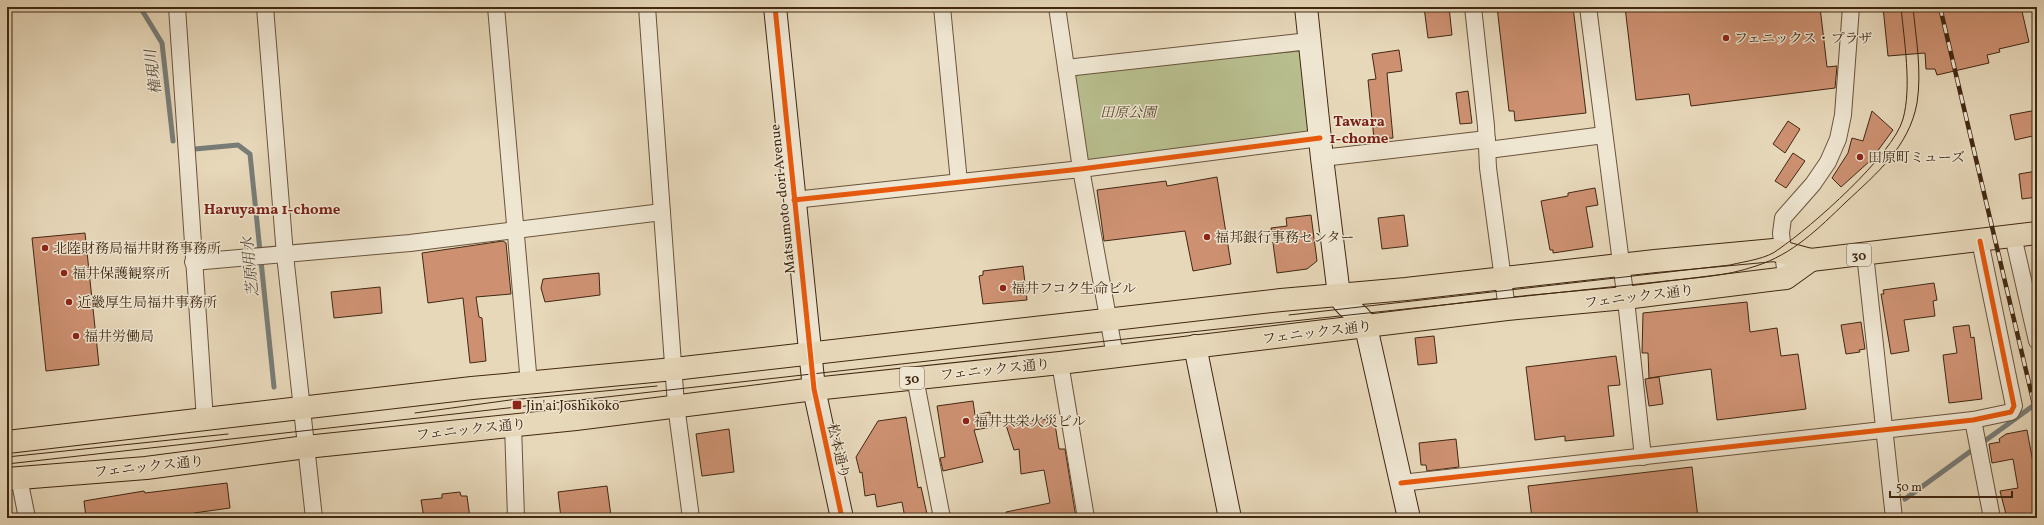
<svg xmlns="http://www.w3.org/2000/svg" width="2044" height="525" font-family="Vollkorn,'Noto Serif JP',serif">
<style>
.green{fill:#b8be8e;stroke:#7c7350}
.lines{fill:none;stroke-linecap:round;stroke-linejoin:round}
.stream{stroke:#787d78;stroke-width:5}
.building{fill:#cd9172;stroke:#412812}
.street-casing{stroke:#6a543c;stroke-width:18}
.secondary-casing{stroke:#412812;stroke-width:24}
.primary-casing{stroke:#412812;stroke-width:24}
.street{stroke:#efe6d2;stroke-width:16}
.secondary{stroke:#efe6d2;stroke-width:22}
.primary{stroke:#e7d8ba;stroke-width:22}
.tram{stroke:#412812;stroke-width:1}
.rail-casing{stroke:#412812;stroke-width:4.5}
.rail{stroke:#efe6d2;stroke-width:3;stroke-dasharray:9;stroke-linecap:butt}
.cycleway-casing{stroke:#efe6d2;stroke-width:8}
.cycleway{stroke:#e8590c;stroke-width:5}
.poi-dot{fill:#8f2418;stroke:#efe6d2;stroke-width:1.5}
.labels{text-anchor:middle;stroke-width:3;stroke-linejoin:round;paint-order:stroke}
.shield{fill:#efe6d2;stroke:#75614c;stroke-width:1}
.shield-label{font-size:13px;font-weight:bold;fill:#412812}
.poi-label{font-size:14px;fill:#412812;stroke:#efe6d2;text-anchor:start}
.park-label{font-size:14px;font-style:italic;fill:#59462b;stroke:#efe6d2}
.street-label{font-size:14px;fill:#412812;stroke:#efe6d2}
.water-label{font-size:15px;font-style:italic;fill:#584c3c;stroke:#efe6d2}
.neighbourhood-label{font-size:15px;font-weight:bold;fill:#7a1f14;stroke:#efe6d2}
</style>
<rect width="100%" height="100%" fill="#e7d8ba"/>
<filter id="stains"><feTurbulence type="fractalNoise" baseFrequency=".005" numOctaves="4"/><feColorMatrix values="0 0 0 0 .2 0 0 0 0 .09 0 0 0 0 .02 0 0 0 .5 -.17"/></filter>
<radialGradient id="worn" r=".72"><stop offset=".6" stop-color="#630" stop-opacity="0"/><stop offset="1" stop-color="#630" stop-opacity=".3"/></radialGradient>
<polygon class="green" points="1301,51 1310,133 1085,162 1071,72"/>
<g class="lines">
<g class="stream">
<polyline points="140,7 162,43 173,141"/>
<polyline points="195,149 238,145 250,154 274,387"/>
<polyline points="1905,499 2037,403"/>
<polyline points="1881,517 1881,518"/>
</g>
</g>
<g class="building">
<polygon points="1424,7 1449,7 1452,35 1428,38"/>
<polygon points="1497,7 1573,7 1586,113 1515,121 1514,111 1509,111"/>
<polygon points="1625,7 1820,7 1827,67 1837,66 1835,88 1691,106 1689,94 1636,100"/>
<polygon points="1883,7 2021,7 2029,42 1999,49 2000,52 1987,55 1989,63 1937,75 1935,69 1926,69 1925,53 1888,56"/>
<polygon points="1399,50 1402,71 1387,73 1393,138 1374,139 1368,80 1376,79 1372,54"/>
<polygon points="1468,91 1472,123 1460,124 1456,93"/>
<polygon points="2037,110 2037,135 2015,140 2010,115"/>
<polygon points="1872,111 1893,130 1871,160 1841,187 1832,178 1848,153 1852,138 1863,141"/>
<polygon points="1788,121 1800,129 1785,153 1773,144"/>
<polygon points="1793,153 1805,161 1786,188 1775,181"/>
<polygon points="2037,171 2037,197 2022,199 2019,174"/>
<polygon points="1217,177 1231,264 1193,271 1185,231 1104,241 1097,190 1166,181 1167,186"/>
<polygon points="1595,188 1598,205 1586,207 1593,247 1553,253 1553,250 1550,250 1541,201 1568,196 1568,193"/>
<polygon points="1311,215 1317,261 1307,269 1277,273 1271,228 1287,226 1286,218"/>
<polygon points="1404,215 1408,246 1382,249 1378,218"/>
<polygon points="85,233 99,365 46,371 32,238"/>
<polygon points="503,241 506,243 511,294 476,297 479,317 482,318 486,361 470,363 463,298 428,303 422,253"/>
<polygon points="1023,266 1027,300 983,304 979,276 983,275 983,271"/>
<polygon points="599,273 600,295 545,302 541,288 543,279"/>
<polygon points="1934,283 1937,300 1933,301 1935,316 1904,320 1909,351 1891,354 1881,294 1884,294 1883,290"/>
<polygon points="380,287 382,313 334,318 331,292"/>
<polygon points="1747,302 1750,332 1777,328 1781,356 1798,354 1806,409 1717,420 1711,369 1649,378 1648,353 1642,353 1643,313"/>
<polygon points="1861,322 1865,349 1859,350 1860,352 1846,354 1841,325"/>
<polygon points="1969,325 1971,338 1974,337 1982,399 1949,403 1943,355 1957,353 1953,327"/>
<polygon points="1434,336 1437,363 1418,365 1415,338"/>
<polygon points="1616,356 1620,385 1608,386 1614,436 1565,441 1565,436 1535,440 1526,367"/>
<polygon points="1659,377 1663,404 1649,406 1645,379"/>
<polygon points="973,401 975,415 990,412 992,427 974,430 983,462 943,471 940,458 945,457 937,406"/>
<polygon points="906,417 918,488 921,487 927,514 905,518 902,502 877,507 875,494 865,496 862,472 860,473 856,457 878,421"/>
<polygon points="1054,418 1059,449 1065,449 1076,518 1007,518 1006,512 1050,503 1044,470 1021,474 1019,449 1014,450 1006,425"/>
<polygon points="729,429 734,472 702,476 696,434"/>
<polygon points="2027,430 2037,484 2037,518 2007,518 2000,491 2018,488 2013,459 1992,463 1989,444 2000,442 1999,439 2006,434"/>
<polygon points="1456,439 1459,467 1427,471 1426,465 1421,465 1419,443"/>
<polygon points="1692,467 1698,518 1532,518 1528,486"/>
<polygon points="227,483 230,508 194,513 195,518 86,518 84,501 144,491 145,493"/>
<polygon points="607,486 611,516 561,518 558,492"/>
<polygon points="460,492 461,496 467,496 470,518 424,518 421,500 442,498 442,494"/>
</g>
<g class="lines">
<defs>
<g id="street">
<polyline points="177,7 205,420"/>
<polyline points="265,7 285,255 314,518"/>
<polyline points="496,7 529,384"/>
<polyline points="647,7 676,405 691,518"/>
<polyline points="942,7 959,182"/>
<polyline points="1057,7 1081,169 1115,356"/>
<polyline points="1473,7 1486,126 1488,168 1507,309"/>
<polyline points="1588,7 1627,309 1643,457"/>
<polyline points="1066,68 1309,41"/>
<polyline points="1488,150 1604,135"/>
<polyline points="1322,158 1487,139"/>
<polyline points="794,200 1081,169 1320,138"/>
<polyline points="2013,236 2037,341"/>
<polyline points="1865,254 1894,518"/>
<polyline points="193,262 410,243 662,212"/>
<polyline points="1786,278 1781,233 1783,218 1813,184 1828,162 1838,139 1843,115 1851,7"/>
<polyline points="1060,363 1086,518"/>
<polyline points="915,378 942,518"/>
<polyline points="1973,420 1992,518"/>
<polyline points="513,425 516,518"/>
<polyline points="19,478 27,518"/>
<polyline points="1401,483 1973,420 2011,412 2014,406 1980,241"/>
</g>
<g id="secondary">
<polyline points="775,7 814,389 842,518"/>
<path d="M 1306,7 L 1322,158 L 1339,295 C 1345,309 1361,313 1366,327 L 1409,518"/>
<polyline points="1195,346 1230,518"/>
</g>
<g id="primary">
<polyline points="7,442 472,388 674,369 1281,300 1406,289 1655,261 1774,250 1811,260 2037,233"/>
<polyline points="7,479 146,468 306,447 576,419 814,389 1060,363 1507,309 1625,298 1786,278 1811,260"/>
</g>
</defs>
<use href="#street" class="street-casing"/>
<use href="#secondary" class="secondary-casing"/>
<use href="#primary" class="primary-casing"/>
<use href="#street" class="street"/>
<use href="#secondary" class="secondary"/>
<use href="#primary" class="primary"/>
<g class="tram">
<path d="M 1289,315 L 1730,265 C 1746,261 1767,259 1779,249 C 1811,227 1893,155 1903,119 C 1912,87 1904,40 1901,7"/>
<polyline points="415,413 510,400 657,386"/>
<polyline points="7,457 228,434"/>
<path d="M 7,464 L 1116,340 L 1657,282 C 1690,278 1725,277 1756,266 C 1793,254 1818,229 1846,202 C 1876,174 1909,147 1917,103 C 1922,71 1916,39 1913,7"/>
</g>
<defs>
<polyline id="rail" points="1940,7 2037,417"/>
</defs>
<use href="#rail" class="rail-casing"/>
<use href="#rail" class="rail"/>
<defs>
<g id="cycleway">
<polyline points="775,7 814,389 842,518"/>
<polyline points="794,200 1081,169 1320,138"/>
<polyline points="1401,483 1973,420 2011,412 2014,406 1980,241"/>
</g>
</defs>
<use href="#cycleway" class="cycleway-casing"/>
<use href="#cycleway" class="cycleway"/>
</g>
<g class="poi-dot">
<circle cx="1726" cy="38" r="4"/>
<circle cx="1860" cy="157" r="4"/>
<circle cx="1207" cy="237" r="4"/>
<circle cx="45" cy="248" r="4"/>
<circle cx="64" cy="273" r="4"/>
<circle cx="1003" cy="288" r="4"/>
<circle cx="69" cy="302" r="4"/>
<circle cx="76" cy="336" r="4"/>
<rect x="512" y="400" width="10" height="10" rx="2"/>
<circle cx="966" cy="421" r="4"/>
</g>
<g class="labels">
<g class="shield">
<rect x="1847" y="244" width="24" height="22" rx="3"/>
<rect x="900" y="367" width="24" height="22" rx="3"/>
</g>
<g class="shield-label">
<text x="1859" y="260">30</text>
<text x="912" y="383">30</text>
</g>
<g class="poi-label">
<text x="1734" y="43">フェニックス・プラザ</text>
<text x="1868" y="162">田原町ミューズ</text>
<text x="1215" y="242">福邦銀行事務センター</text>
<text x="53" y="253">北陸財務局福井財務事務所</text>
<text x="72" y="278">福井保護観察所</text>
<text x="1011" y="293">福井フコク生命ビル</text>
<text x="77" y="307">近畿厚生局福井事務所</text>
<text x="84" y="341">福井労働局</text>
<text x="526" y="410">Jin'ai Joshikōkō</text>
<text x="974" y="426">福井共栄火災ビル</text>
</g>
<g class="park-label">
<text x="1128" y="117">田原公園</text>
</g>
<g class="street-label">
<text transform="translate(782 199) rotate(-96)" y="5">Matsumoto-dori Avenue</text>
<text transform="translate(1639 296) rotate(-7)" y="5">フェニックス通り</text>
<text transform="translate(1317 332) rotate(-7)" y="5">フェニックス通り</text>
<text transform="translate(995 369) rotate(-6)" y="5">フェニックス通り</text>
<text transform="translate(471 429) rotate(-6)" y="5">フェニックス通り</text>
<text transform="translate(839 451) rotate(77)" y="5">松本通り</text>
<text transform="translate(149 466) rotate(-6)" y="5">フェニックス通り</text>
</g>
<g class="water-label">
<text transform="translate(153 72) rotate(-97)" y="5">権現川</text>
<text transform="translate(250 267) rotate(-96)" y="5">芝原用水</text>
</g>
<g class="neighbourhood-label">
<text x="1359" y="126">Tawara<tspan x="1359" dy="17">1-chome</tspan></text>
<text x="272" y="214">Haruyama 1-chome</text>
</g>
</g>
<rect width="2044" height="525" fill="none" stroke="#e7d8ba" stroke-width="24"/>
<rect x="8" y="8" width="2028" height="509" fill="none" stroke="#412812" stroke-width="2"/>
<rect x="12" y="12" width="2020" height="501" fill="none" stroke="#412812"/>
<path d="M1890 491v6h122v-6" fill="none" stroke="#412812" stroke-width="2"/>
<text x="1896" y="491" font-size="12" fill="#412812" stroke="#efe6d2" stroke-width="3" paint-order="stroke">50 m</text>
<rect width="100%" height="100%" filter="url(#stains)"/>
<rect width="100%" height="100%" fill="url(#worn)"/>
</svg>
